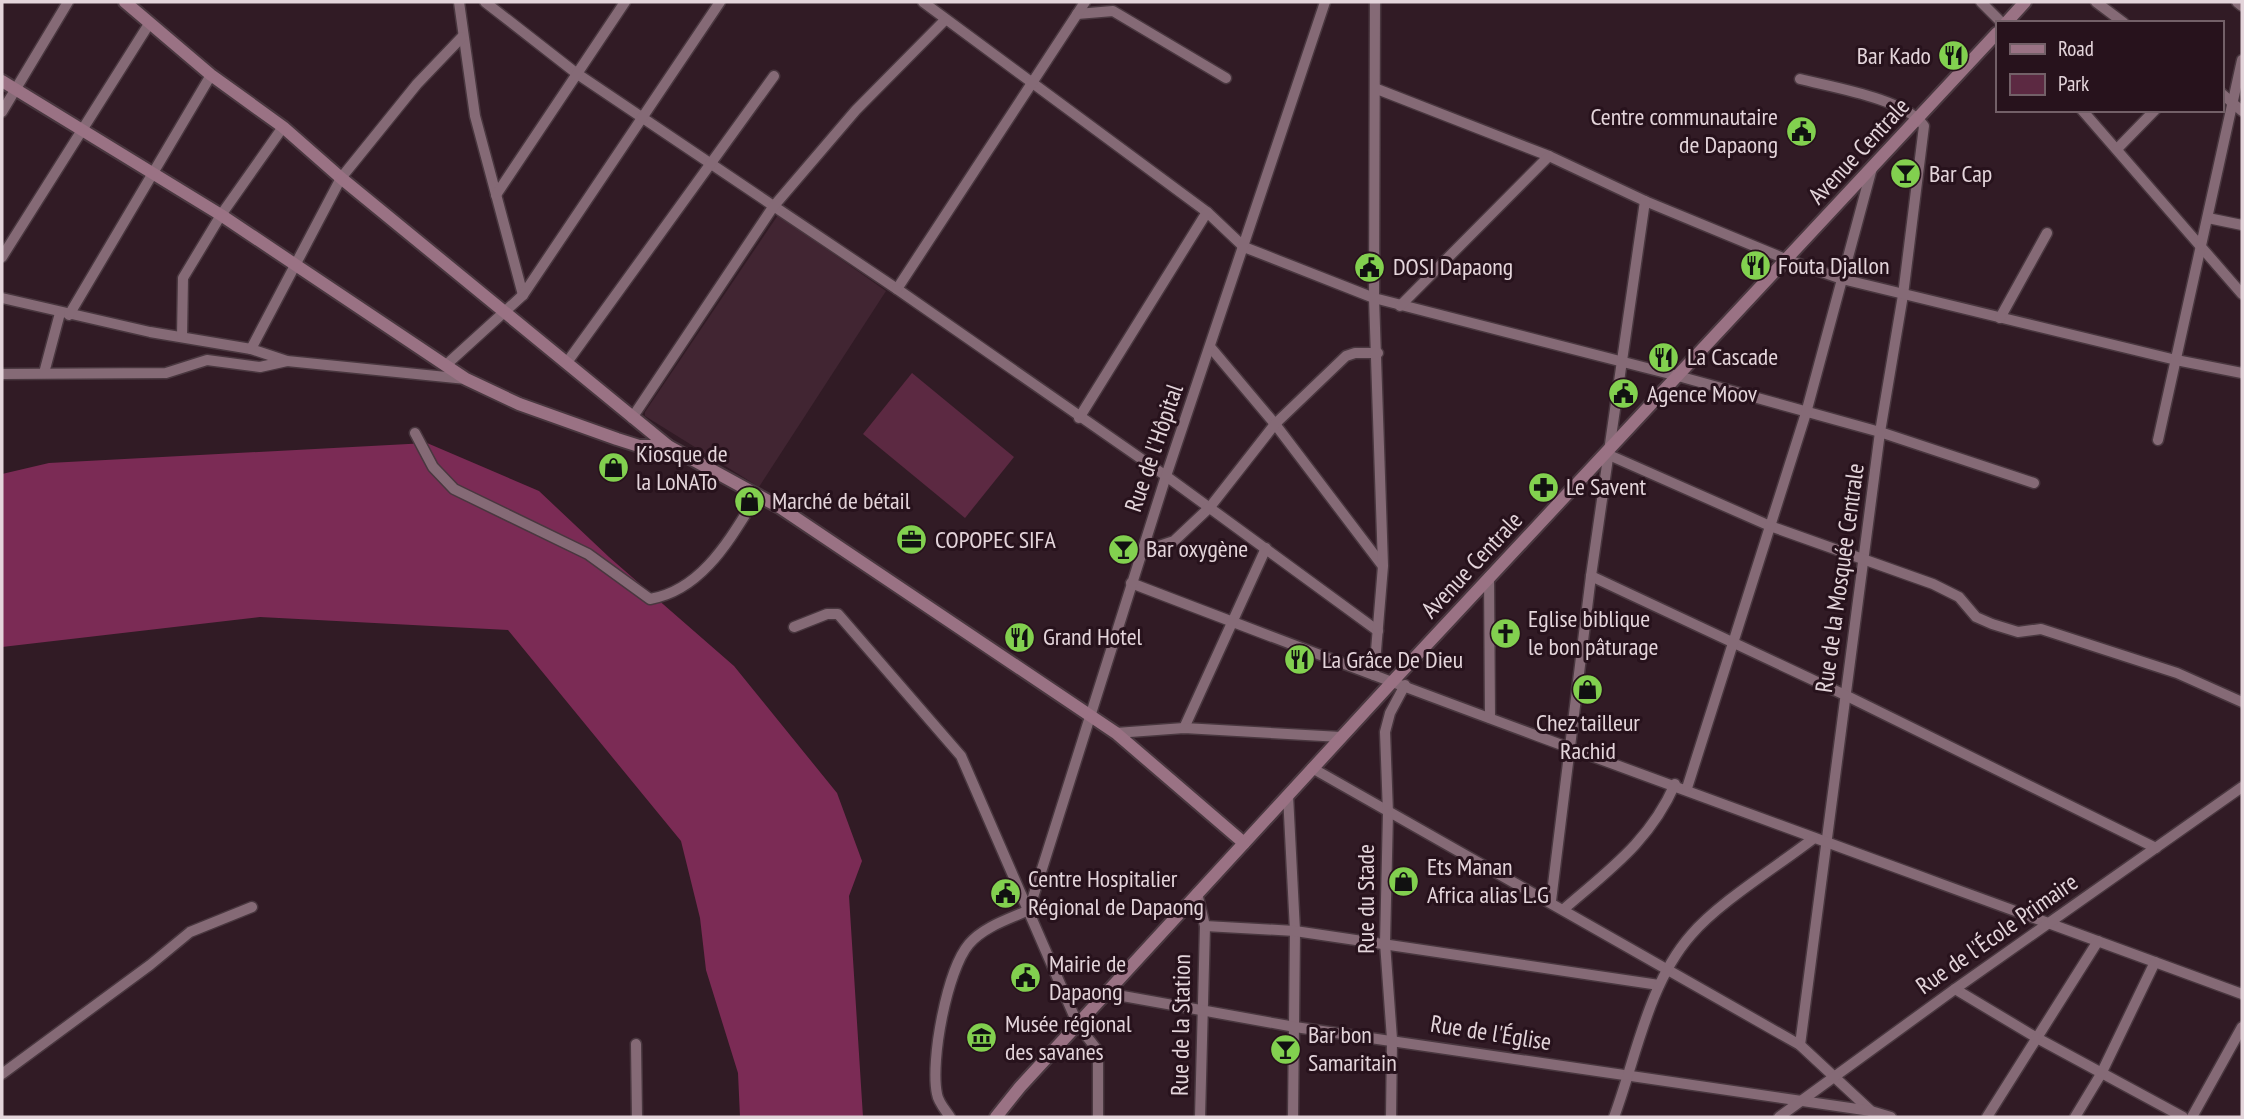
<svg xmlns="http://www.w3.org/2000/svg" width="2244" height="1119" font-family="'PT Sans Narrow',sans-serif">
<style>
.built{fill:#412532}
.green{fill:#5c2942}
.forest{fill:#7b2b55}
.lines{fill:none;stroke-linecap:round;stroke-linejoin:round}
.street-casing{stroke:#49373f;stroke-width:13}
.secondary-casing{stroke:#49373f;stroke-width:16}
.street{stroke:#856a76;stroke-width:10}
.secondary{stroke:#9a7284;stroke-width:12}
.labels{text-anchor:middle;stroke-width:6;stroke-linejoin:round;paint-order:stroke}
.poi-label{font-size:24px;fill:#e4d5db;stroke:#27121c;text-anchor:start}
.street-label{font-size:24px;fill:#e4d5db;stroke:#27121c}
</style>
<rect width="100%" height="100%" fill="#311b25"/>
<polygon class="built" points="778,215 886,291 759,487 645,416 645,412"/>
<polygon class="green" points="912,373 1014,457 965,518 863,434"/>
<polygon class="forest" points="427,443 539,491 609,557 734,666 837,793 862,861 849,896 863,1117 740,1117 738,1073 706,970 700,918 681,841 508,630 260,617 2,647 2,474 49,463"/>
<g class="lines">
<defs>
<g id="street">
<polyline points="459,2 475,116 523,295"/>
<polyline points="485,2 576,73 897,289 1166,476 1378,631"/>
<polyline points="923,2 1207,212 1244,247 1374,298 1678,376 1880,432 2034,483"/>
<polyline points="1981,2 2002,23"/>
<polyline points="2096,2 2124,23"/>
<polyline points="2237,2 2242,6"/>
<polyline points="1077,14 1113,11 1226,78"/>
<path d="M 1800,79 C 1831,87 1906,99 1924,126 L 1903,295 L 1880,432 L 1800,1045"/>
<polyline points="1377,89 1549,156 1645,201 1788,260 1842,279 2176,360 2242,373"/>
<polyline points="2221,93 2242,111"/>
<polyline points="2082,110 2242,294"/>
<polyline points="2,112 68,2"/>
<polyline points="2117,149 2155,110"/>
<polyline points="496,195 625,2"/>
<polyline points="2208,218 2242,225"/>
<polyline points="2,257 149,24"/>
<polyline points="897,289 1085,2"/>
<polyline points="2,298 150,332 251,349 287,361 466,379"/>
<polyline points="1400,306 1549,156"/>
<polyline points="69,315 211,75"/>
<polyline points="2000,318 2047,233"/>
<polyline points="182,337 183,278 221,215 283,127"/>
<polyline points="1211,348 1275,424 1382,565"/>
<polyline points="251,349 341,178 417,84 462,37"/>
<polyline points="568,361 774,76"/>
<polyline points="446,365 523,295 720,2"/>
<polyline points="44,373 60,313"/>
<polyline points="2,374 166,373 207,360 260,367 287,361"/>
<polyline points="632,418 773,207 856,110 945,20"/>
<polyline points="1079,418 1207,212"/>
<path d="M 415,433 L 433,467 L 454,489 L 588,554 L 650,599 C 703,590 731,537 757,496"/>
<polyline points="2158,440 2242,60"/>
<polyline points="1609,455 1770,526 1933,584 1959,597 1976,617 1992,624 2018,632 2041,629 2177,673 2242,702"/>
<polyline points="1141,552 1174,541 1210,507 1275,424 1346,356 1355,353 1378,353"/>
<polyline points="1591,576 1845,695 2156,848"/>
<polyline points="1489,577 1490,718"/>
<path d="M 1131,583 C 1500,725 1872,858 2242,994"/>
<polyline points="794,627 827,614 838,614 961,756 1078,1025 1098,1051 1098,1117"/>
<polyline points="1374,675 1383,566 1374,298 1375,2"/>
<polyline points="1184,728 1266,548"/>
<polyline points="1116,733 1184,728 1341,737"/>
<polyline points="1312,768 1800,1045 1871,1111 1891,1117"/>
<polyline points="1687,788 1806,413 1872,168"/>
<polyline points="1288,795 1295,931 1293,1117"/>
<polyline points="1197,893 1205,926 1200,1117"/>
<polyline points="1551,901 1591,576 1645,201"/>
<path d="M 1564,909 C 1610,869 1650,841 1675,784"/>
<polyline points="1029,910 1166,476 1325,2"/>
<polyline points="1205,926 1295,931 1659,985"/>
<polyline points="1955,989 2037,1038 2183,1117"/>
<polyline points="1106,993 1295,1027 1871,1111"/>
<polyline points="636,1044 637,1117"/>
<polyline points="2,1074 150,965 190,932 252,907"/>
<path d="M 950,1117 C 946,1111 938,1102 937,1094 C 930,1061 947,970 969,944 C 983,927 1009,919 1029,910"/>
<polyline points="1391,1117 1392,1039 1385,943 1388,813 1385,732 1390,713 1405,685"/>
<path d="M 1614,1117 C 1636,1058 1648,984 1691,935 C 1719,902 1778,866 1814,838"/>
<polyline points="1779,1117 1955,989 2242,787"/>
<polyline points="1987,1117 2098,941"/>
<polyline points="2075,1117 2101,1074 2155,962"/>
<polyline points="2192,1117 2242,1027"/>
</g>
<g id="secondary">
<polyline points="125,2 211,75 283,127 341,178 668,446 781,508 1116,733 1244,843"/>
<polyline points="2006,23 2025,2"/>
<polyline points="2,81 221,215 466,379 519,404 617,439 639,446 668,446"/>
<polyline points="996,1117 1020,1087 1393,681 1997,33"/>
</g>
</defs>
<use href="#street" class="street-casing"/>
<use href="#secondary" class="secondary-casing"/>
<use href="#street" class="street"/>
<use href="#secondary" class="secondary"/>
</g>
<defs>
<symbol id="restaurant-disc" viewBox="-11 -11 22 22"><circle r="9.5" fill="#82d04f" stroke="#27121c"/><path d="M-5-6h1v4h1v-4h1v4h1v-4h1v5L-1.5 .5V6h-2V.5L-5-1ZM5-6V6H3V1.5H1.5Q1.5-4 5-6Z" fill="#111"/></symbol>
<symbol id="civic-disc" viewBox="-11 -11 22 22"><circle r="9.5" fill="#82d04f" stroke="#27121c"/><path d="M-.6-6.5H3V-4.5H.6V-3L4-1V1h2V6H-6V1h2V-1L-.6-3ZM-1.2 2.5V6h2.4V2.5Z" fill="#111"/></symbol>
<symbol id="bar-disc" viewBox="-11 -11 22 22"><circle r="9.5" fill="#82d04f" stroke="#27121c"/><path d="M-6-5H6L.8 .8V4.5H3.5V6h-7V4.5H-.8V.8Z" fill="#111"/></symbol>
<symbol id="shop-disc" viewBox="-11 -11 22 22"><circle r="9.5" fill="#82d04f" stroke="#27121c"/><path d="M-5-2.5h2.3a2.7 3.5 0 0 1 5.4 0H5L5.5 6h-11ZM-1.5-2.5h3a1.5 2.3 0 0 0-3 0Z" fill="#111"/></symbol>
<symbol id="pharmacy-disc" viewBox="-11 -11 22 22"><circle r="9.5" fill="#82d04f" stroke="#27121c"/><path d="M-2-6h4v4h4v4h-4v4h-4v-4h-4v-4h4Z" fill="#111"/></symbol>
<symbol id="office-disc" viewBox="-11 -11 22 22"><circle r="9.5" fill="#82d04f" stroke="#27121c"/><path d="M-6-3h4V-5.5h4V-3h4V5H-6ZM-1-4.5V-3h2v-1.5ZM-6 0V1H6V0Z" fill="#111"/></symbol>
<symbol id="church-disc" viewBox="-11 -11 22 22"><circle r="9.5" fill="#82d04f" stroke="#27121c"/><path d="M-1.2-6h2.4v3.5h3.3v2.4h-3.3V6h-2.4V-.1h-3.3v-2.4h3.3Z" fill="#111"/></symbol>
<symbol id="museum-disc" viewBox="-11 -11 22 22"><circle r="9.5" fill="#82d04f" stroke="#27121c"/><path d="M0-6L6-3V-2H-6V-3ZM-5-1h2V3h-2ZM-1-1h2V3h-2ZM3-1h2V3H3ZM-6 4H6V6H-6Z" fill="#111"/></symbol>
</defs>
<g fill-rule="evenodd">
<use href="#restaurant-disc" x="1936" y="38" width="35" height="35"/>
<use href="#civic-disc" x="1784" y="114" width="35" height="35"/>
<use href="#bar-disc" x="1888" y="156" width="35" height="35"/>
<use href="#restaurant-disc" x="1738" y="248" width="35" height="35"/>
<use href="#civic-disc" x="1352" y="250" width="35" height="35"/>
<use href="#restaurant-disc" x="1646" y="340" width="35" height="35"/>
<use href="#civic-disc" x="1606" y="376" width="35" height="35"/>
<use href="#shop-disc" x="596" y="450" width="35" height="35"/>
<use href="#pharmacy-disc" x="1526" y="470" width="35" height="35"/>
<use href="#shop-disc" x="732" y="484" width="35" height="35"/>
<use href="#office-disc" x="894" y="522" width="35" height="35"/>
<use href="#bar-disc" x="1106" y="532" width="35" height="35"/>
<use href="#church-disc" x="1488" y="616" width="35" height="35"/>
<use href="#restaurant-disc" x="1002" y="620" width="35" height="35"/>
<use href="#restaurant-disc" x="1282" y="642" width="35" height="35"/>
<use href="#shop-disc" x="1570" y="672" width="35" height="35"/>
<use href="#shop-disc" x="1386" y="864" width="35" height="35"/>
<use href="#civic-disc" x="988" y="876" width="35" height="35"/>
<use href="#civic-disc" x="1008" y="960" width="35" height="35"/>
<use href="#museum-disc" x="964" y="1020" width="35" height="35"/>
<use href="#bar-disc" x="1268" y="1032" width="35" height="35"/>
</g>
<g class="labels">
<g class="poi-label">
<text x="1931" y="64" text-anchor="end">Bar Kado</text>
<text x="1778" y="125" text-anchor="end">Centre communautaire<tspan x="1778" dy="28">de Dapaong</tspan></text>
<text x="1929" y="182">Bar Cap</text>
<text x="1778" y="274">Fouta Djallon</text>
<text x="1393" y="275">DOSI Dapaong</text>
<text x="1687" y="365">La Cascade</text>
<text x="1647" y="402">Agence Moov</text>
<text x="636" y="462">Kiosque de<tspan x="636" dy="28">la LoNATo</tspan></text>
<text x="1566" y="495">Le Savent</text>
<text x="772" y="509">Marché de bétail</text>
<text x="935" y="548">COPOPEC SIFA</text>
<text x="1146" y="557">Bar oxygène</text>
<text x="1528" y="627">Eglise biblique<tspan x="1528" dy="28">le bon pâturage</tspan></text>
<text x="1043" y="645">Grand Hotel</text>
<text x="1322" y="668">La Grâce De Dieu</text>
<text x="1588" y="731" text-anchor="middle">Chez tailleur<tspan x="1588" dy="28">Rachid</tspan></text>
<text x="1427" y="875">Ets Manan<tspan x="1427" dy="28">Africa alias L.G</tspan></text>
<text x="1028" y="887">Centre Hospitalier<tspan x="1028" dy="28">Régional de Dapaong</tspan></text>
<text x="1049" y="972">Mairie de<tspan x="1049" dy="28">Dapaong</tspan></text>
<text x="1005" y="1032">Musée régional<tspan x="1005" dy="28">des savanes</tspan></text>
<text x="1308" y="1043">Bar bon<tspan x="1308" dy="28">Samaritain</tspan></text>
</g>
<g class="street-label">
<text transform="translate(1859 151) rotate(-47)" y="8">Avenue Centrale</text>
<text transform="translate(1154 448) rotate(-71)" y="8">Rue de l'Hôpital</text>
<text transform="translate(1472 565) rotate(-47)" y="8">Avenue Centrale</text>
<text transform="translate(1840 578) rotate(-82)" y="8">Rue de la Mosquée Centrale</text>
<text transform="translate(1366 899) rotate(-90)" y="8">Rue du Stade</text>
<text transform="translate(1997 934) rotate(-35)" y="8">Rue de l'École Primaire</text>
<text transform="translate(1181 1025) rotate(-89)" y="8">Rue de la Station</text>
<text transform="translate(1491 1033) rotate(9)" y="8">Rue de l'Église</text>
</g>
</g>
<rect width="2244" height="1119" fill="none" stroke="#e4d5db" stroke-width="7"/>
<rect x="1996" y="21" width="228" height="91" fill="#27121c" stroke="#736068" stroke-width="2"/>
<rect x="2010" y="44" width="35" height="10" fill="#9a7284" stroke="#736068" stroke-width="2"/>
<text x="2058" y="56" font-size="21" fill="#e4d5db">Road</text>
<rect x="2010" y="74" width="35" height="21" fill="#5c2942" stroke="#736068" stroke-width="2"/>
<text x="2058" y="91" font-size="21" fill="#e4d5db">Park</text>
</svg>
